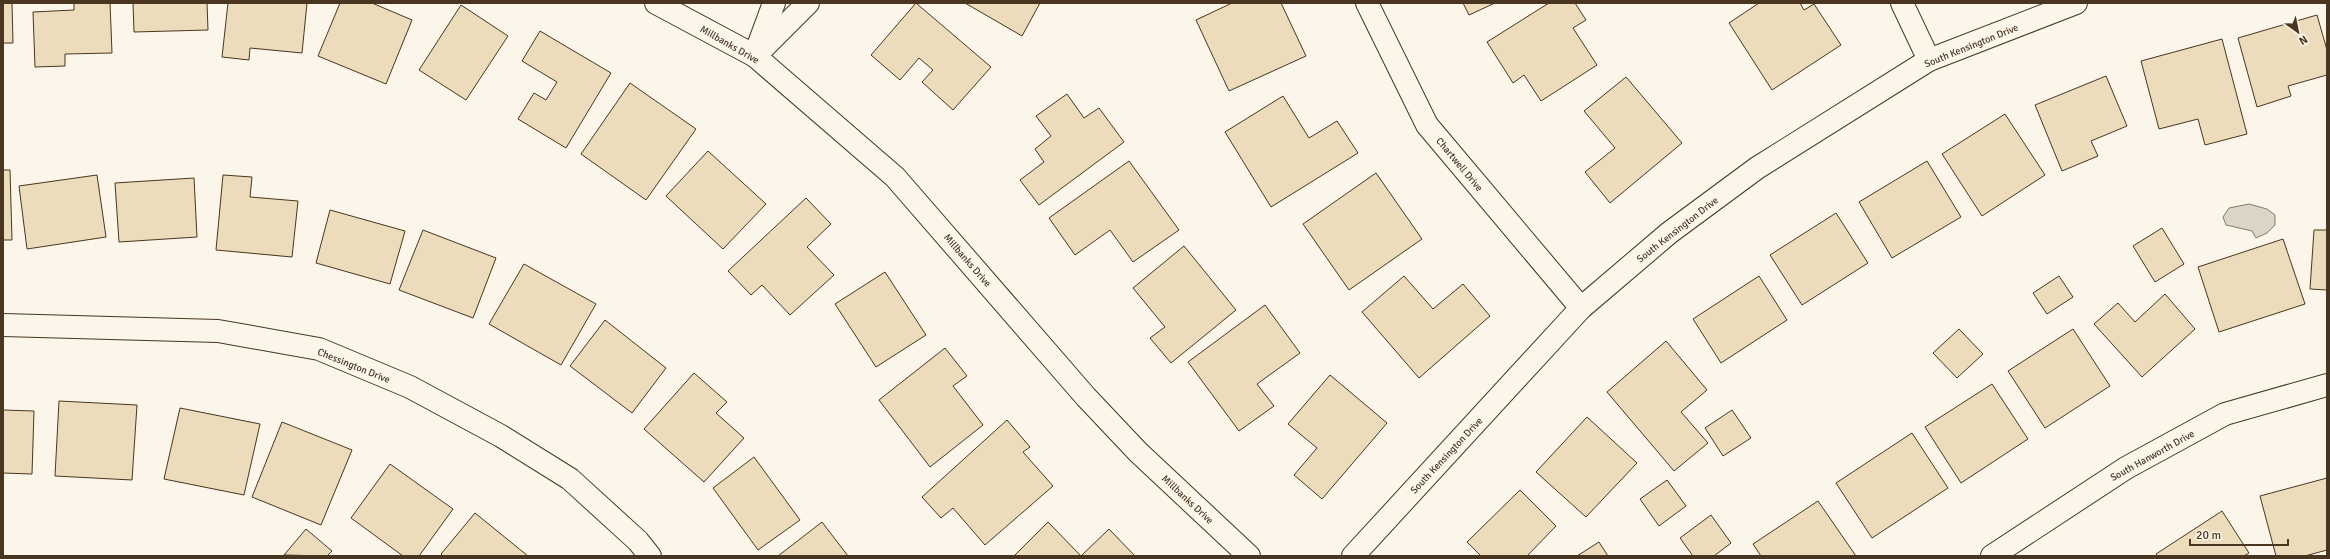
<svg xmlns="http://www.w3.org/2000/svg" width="2330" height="559" font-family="Signika,sans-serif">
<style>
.water{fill:#dcd4c6;stroke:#887966}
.building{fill:#ecdcbc;stroke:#4a3520}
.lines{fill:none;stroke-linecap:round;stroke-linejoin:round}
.street-casing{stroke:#4a3520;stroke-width:24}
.secondary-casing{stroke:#4a3520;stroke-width:24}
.street{stroke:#fbf6e9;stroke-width:22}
.secondary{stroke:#fbf6e9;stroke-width:22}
.labels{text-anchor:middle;stroke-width:3;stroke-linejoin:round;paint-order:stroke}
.street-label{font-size:10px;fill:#4a3520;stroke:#fbf6e9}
</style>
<rect width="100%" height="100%" fill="#fbf6e9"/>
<polygon class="water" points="2249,204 2267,209 2275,215 2275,225 2267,233 2256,238 2252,231 2226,225 2223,217 2229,208"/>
<g class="building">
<polygon points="3,3 12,3 13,43 3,43"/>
<polygon points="74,3 110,3 112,53 65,54 65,66 35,67 33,12 74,10"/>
<polygon points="133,3 207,3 208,30 134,32"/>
<polygon points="228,3 307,3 302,53 250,48 249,60 222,57"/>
<polygon points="340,3 372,3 412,20 386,84 318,56"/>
<polygon points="916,3 991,67 953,110 922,82 933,70 919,58 900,80 871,55"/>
<polygon points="965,3 1040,3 1022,36"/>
<polygon points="1232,3 1281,3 1306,56 1229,91 1196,20"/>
<polygon points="1463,3 1495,3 1469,15"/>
<polygon points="1549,3 1575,3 1586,20 1573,28 1597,65 1541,101 1524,75 1513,83 1487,42"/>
<polygon points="1759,3 1800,3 1804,10 1814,4 1841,45 1772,90 1729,23"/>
<polygon points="461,5 508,36 466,100 419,70"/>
<polygon points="2317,15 2327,50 2327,75 2288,86 2291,96 2257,107 2238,38"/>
<polygon points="540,31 611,73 566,148 518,119 534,93 546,100 557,82 522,61"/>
<polygon points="2222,39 2247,134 2205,145 2198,119 2159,129 2141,61"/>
<polygon points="2106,76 2127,126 2091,141 2098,156 2062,171 2035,105"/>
<polygon points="1626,77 1682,143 1610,203 1585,172 1615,148 1584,111"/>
<polygon points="630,83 696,129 646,200 581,154"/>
<polygon points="1067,94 1084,118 1099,108 1124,142 1039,205 1020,180 1044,162 1035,149 1051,136 1036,116"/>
<polygon points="1283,96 1309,138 1337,121 1358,153 1271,207 1225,132"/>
<polygon points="2005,114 2045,175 1982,216 1942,154"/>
<polygon points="708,151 766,204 723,249 666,196"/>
<polygon points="1129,161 1179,230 1133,262 1110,230 1075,255 1049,218"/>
<polygon points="1927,161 1961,217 1892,258 1859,202"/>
<polygon points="3,170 10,170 12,240 3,240"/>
<polygon points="1376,173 1422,239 1349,290 1303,224"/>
<polygon points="97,175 106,237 27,249 19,186"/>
<polygon points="223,175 252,177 250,197 298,201 292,257 216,250"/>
<polygon points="194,178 197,237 119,242 115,183"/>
<polygon points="806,198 831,224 807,247 834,275 790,315 762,285 751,295 728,271"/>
<polygon points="330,210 405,231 390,284 316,263"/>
<polygon points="1836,213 1868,263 1802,305 1770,255"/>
<polygon points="2162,228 2184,264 2155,282 2133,246"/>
<polygon points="423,230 496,258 473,318 399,290"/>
<polygon points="2314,230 2327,230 2327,290 2310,289"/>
<polygon points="2283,239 2305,304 2219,332 2198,267"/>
<polygon points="1184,246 1236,310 1171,363 1150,338 1165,327 1133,288"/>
<polygon points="524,264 596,304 561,365 489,324"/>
<polygon points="885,272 926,335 876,367 835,304"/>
<polygon points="1404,276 1433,309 1463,284 1490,316 1419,378 1362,312"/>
<polygon points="1759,276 1787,320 1721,363 1693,319"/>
<polygon points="2059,276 2073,297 2047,314 2033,293"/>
<polygon points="2165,294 2195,329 2142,377 2094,324 2118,303 2135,322"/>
<polygon points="1265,305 1300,353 1257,384 1274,406 1239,431 1188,362"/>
<polygon points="605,320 666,368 632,413 570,366"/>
<polygon points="1959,329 1983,354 1957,378 1933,353"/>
<polygon points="2073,329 2110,386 2045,428 2008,371"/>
<polygon points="1666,341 1707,390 1681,412 1708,443 1674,471 1607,392"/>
<polygon points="945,348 967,376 953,386 983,425 930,467 879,400"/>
<polygon points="694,373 727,402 716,413 744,438 704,482 644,429"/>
<polygon points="1330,375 1387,423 1322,499 1294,475 1317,448 1288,424"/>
<polygon points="1992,384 2028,439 1961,483 1925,427"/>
<polygon points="59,401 137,405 132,480 55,476"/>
<polygon points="180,408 260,424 244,495 164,479"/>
<polygon points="3,410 34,411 32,474 3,473"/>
<polygon points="1732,410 1751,438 1723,456 1705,428"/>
<polygon points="1587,417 1637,463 1586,517 1536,472"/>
<polygon points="1007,420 1030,447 1023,452 1053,486 985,545 953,508 941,518 922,497"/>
<polygon points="282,422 352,450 321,525 252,497"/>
<polygon points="1912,433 1948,488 1872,538 1836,483"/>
<polygon points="754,457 800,520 758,550 713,488"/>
<polygon points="390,464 453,509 419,556 403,556 351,518"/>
<polygon points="2327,478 2327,550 2305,556 2276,556 2260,496"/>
<polygon points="1667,480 1686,506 1659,526 1640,499"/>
<polygon points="1520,490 1556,526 1527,556 1481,556 1467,542"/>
<polygon points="1818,501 1856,556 1761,556 1753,544"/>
<polygon points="2222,511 2249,553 2244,556 2157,556 2156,554"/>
<polygon points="475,513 528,556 443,556 441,554"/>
<polygon points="1711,515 1731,543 1714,556 1693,556 1680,538"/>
<polygon points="822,522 848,556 778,556"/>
<polygon points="1048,522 1081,556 1109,529 1135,556 1014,556"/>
<polygon points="306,529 332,551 327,556 284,555"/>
<polygon points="1599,542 1608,556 1577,556"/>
</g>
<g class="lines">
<defs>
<g id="street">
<polyline points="656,3 755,56 895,177 1086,397 1138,452 1249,556"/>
<polyline points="1367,3 1427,125 1581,308"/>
<polyline points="1902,3 1929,60"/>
<polyline points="757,49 774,3"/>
<polyline points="755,56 808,3"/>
<polyline points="1353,556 1581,308 1669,233 1757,168 1929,60 2076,3"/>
<polyline points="1992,556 2126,468 2225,414 2327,385"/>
</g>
<polyline id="secondary" points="3,325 218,331 319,349 410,387 501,436 570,479 638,541 650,556"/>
</defs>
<use href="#street" class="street-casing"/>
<use href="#secondary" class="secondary-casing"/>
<use href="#street" class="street"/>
<use href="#secondary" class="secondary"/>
</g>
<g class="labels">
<g class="street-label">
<text transform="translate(730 44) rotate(30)" y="4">Millbanks Drive</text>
<text transform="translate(1971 45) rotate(-22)" y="4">South Kensington Drive</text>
<text transform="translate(1460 164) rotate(50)" y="4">Chartwell Drive</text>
<text transform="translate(1677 229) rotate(-38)" y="4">South Kensington Drive</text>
<text transform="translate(968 260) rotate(49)" y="4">Millbanks Drive</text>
<text transform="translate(354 365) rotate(22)" y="4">Chessington Drive</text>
<text transform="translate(1446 455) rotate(-47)" y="4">South Kensington Drive</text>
<text transform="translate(2152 455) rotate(-29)" y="4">South Hanworth Drive</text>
<text transform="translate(1188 499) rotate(43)" y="4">Millbanks Drive</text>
</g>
</g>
<rect width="2330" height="559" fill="none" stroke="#4a3520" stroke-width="8"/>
<g transform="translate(2298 32) rotate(147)" stroke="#fbf6e9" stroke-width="3" paint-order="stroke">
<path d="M0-3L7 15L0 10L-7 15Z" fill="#4a3520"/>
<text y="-6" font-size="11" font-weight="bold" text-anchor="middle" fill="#4a3520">N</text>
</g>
<path d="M2190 539v6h98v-6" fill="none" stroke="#4a3520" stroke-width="2"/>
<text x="2196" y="539" font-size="12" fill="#4a3520" stroke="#fbf6e9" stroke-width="3" paint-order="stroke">20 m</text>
</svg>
